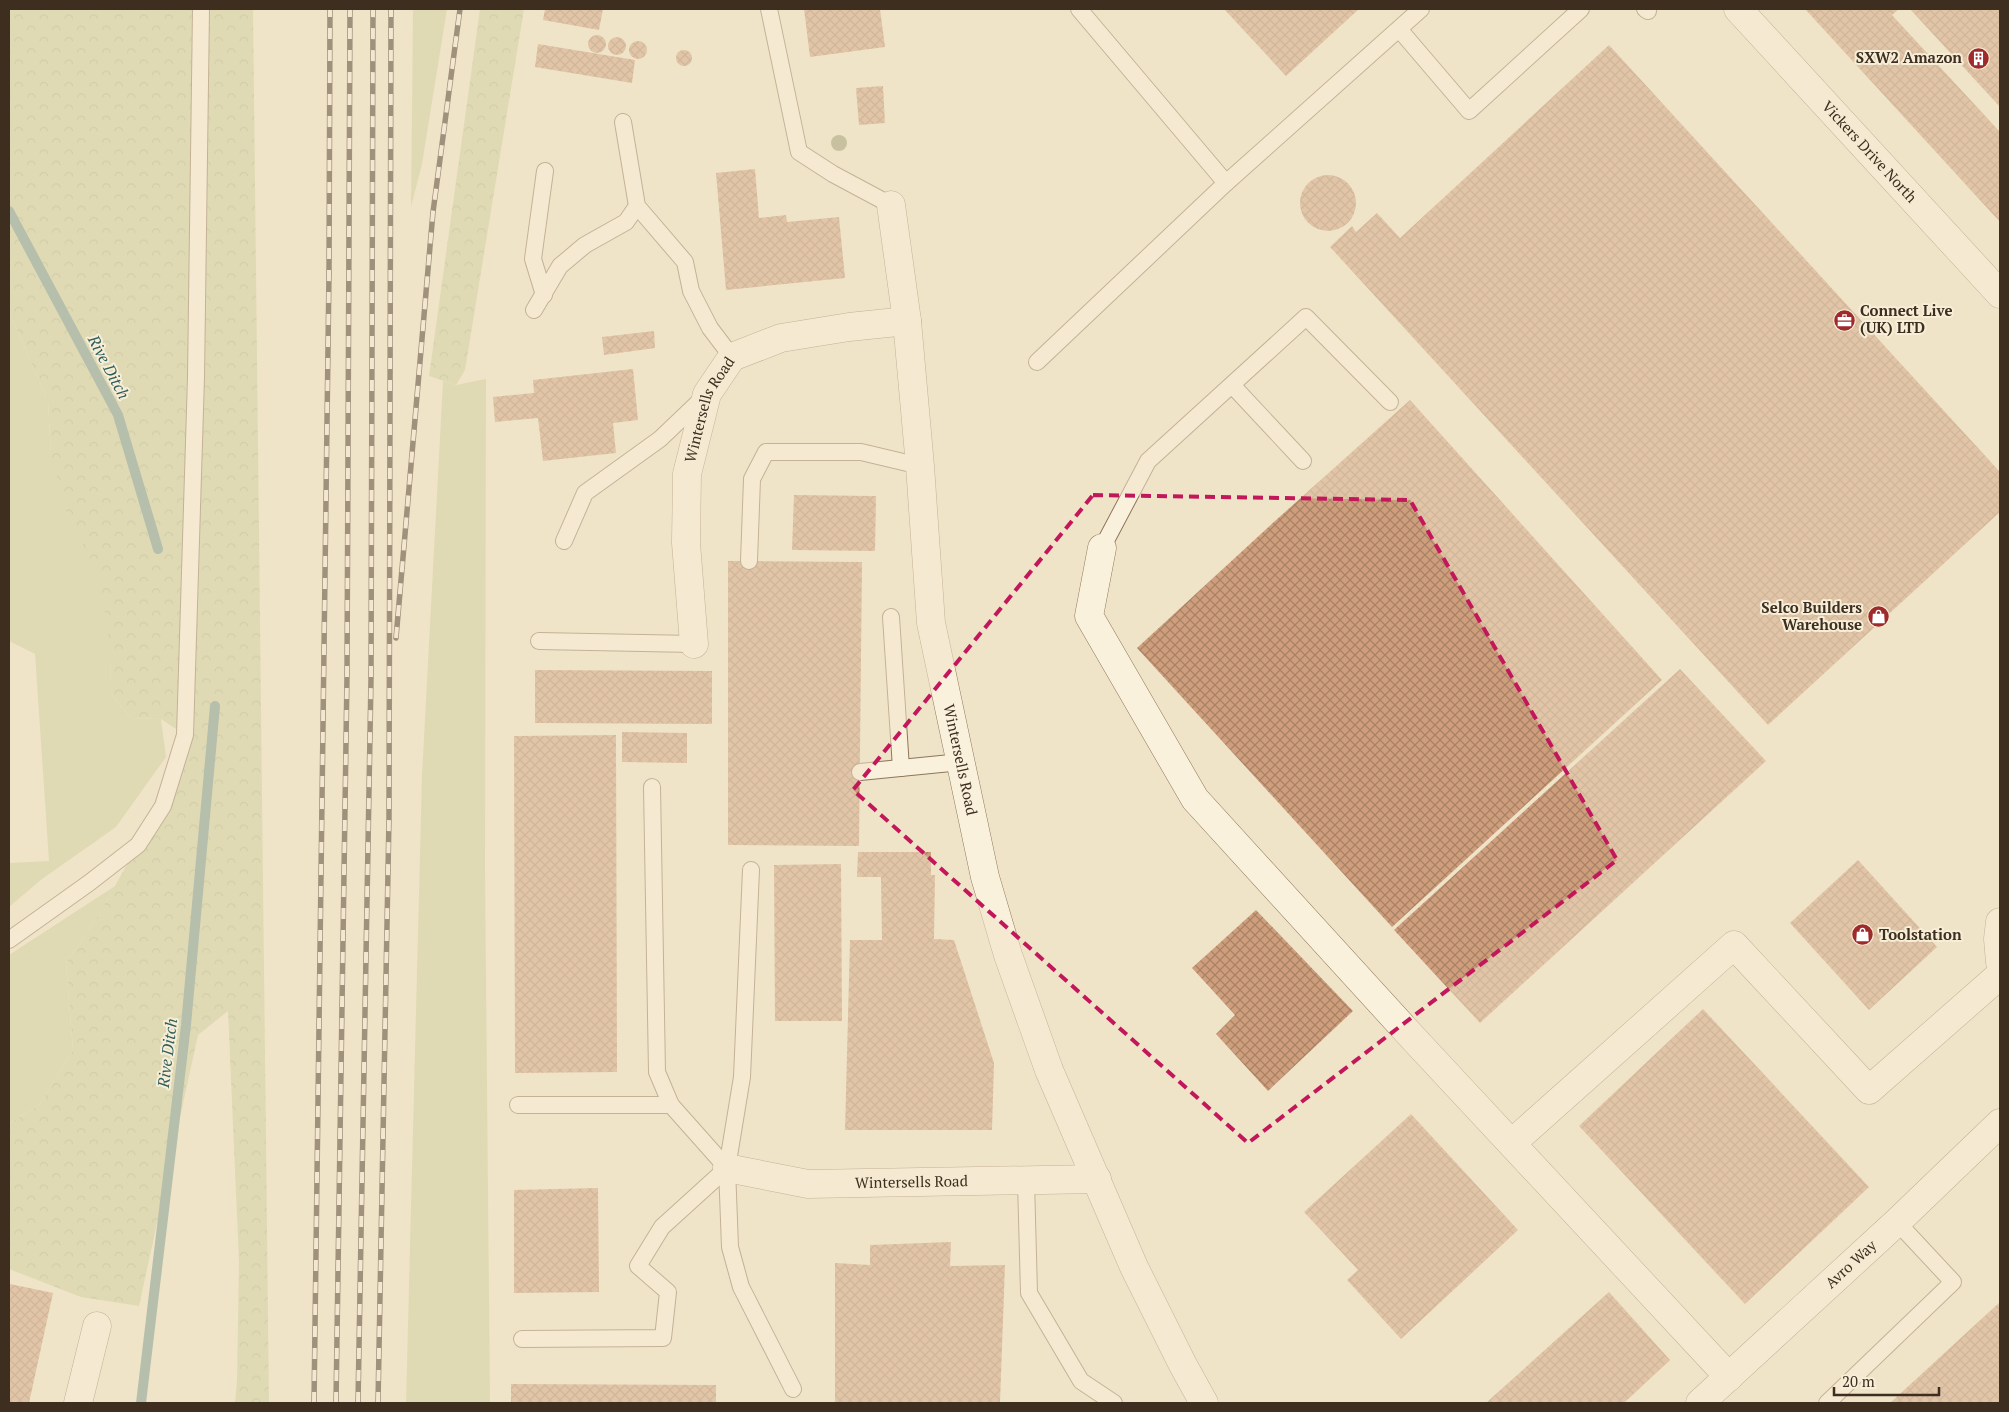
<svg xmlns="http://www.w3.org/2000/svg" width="2009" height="1412" font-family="'PT Serif',serif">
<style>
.green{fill:#c9cf9b}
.forest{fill:url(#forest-crowns)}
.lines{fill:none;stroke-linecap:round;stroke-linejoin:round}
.stream{stroke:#6f938a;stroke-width:10}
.building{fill:url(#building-cross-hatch)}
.lane-casing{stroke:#8d765c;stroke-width:18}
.street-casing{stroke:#8d765c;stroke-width:29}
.lane{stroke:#faf1dc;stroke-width:16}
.street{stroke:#faf1dc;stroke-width:28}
.rail-casing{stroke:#3d2e20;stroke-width:5.5}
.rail{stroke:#f7eed8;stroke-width:4;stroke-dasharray:11;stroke-linecap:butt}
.tree{fill:#96986f}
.marked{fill:none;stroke:#c2185b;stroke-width:4;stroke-dasharray:10 6;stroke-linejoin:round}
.labels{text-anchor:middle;stroke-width:4;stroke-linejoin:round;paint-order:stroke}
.poi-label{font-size:15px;font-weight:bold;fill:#3d2e20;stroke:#f7eed8;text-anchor:end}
.street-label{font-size:15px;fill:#3d2e20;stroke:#f7eed8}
.water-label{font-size:16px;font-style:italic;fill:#2f5d5a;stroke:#f7eed8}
</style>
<defs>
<pattern id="forest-crowns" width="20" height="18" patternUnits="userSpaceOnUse" patternTransform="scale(1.25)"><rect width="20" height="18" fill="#c9cf9b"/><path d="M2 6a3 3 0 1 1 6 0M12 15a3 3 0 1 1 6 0" fill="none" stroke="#aeb285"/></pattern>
<pattern id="building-cross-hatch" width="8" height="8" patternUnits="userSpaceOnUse" patternTransform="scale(1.25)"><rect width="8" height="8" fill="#cf9f7d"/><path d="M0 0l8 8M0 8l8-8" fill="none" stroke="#a98266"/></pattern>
</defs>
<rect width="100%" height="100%" fill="#f0e4c8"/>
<g class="green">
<polygon points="413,9 447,9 422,164 411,207"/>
<polygon points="9,312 48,401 51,454 109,579 111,694 131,718 161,719 166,757 116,827 42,879 9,907 9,863 49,861 35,654 9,641"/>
<polygon points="486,379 485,868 490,1403 406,1403 422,775 443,381 456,385"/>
<polygon points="115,886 98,916 66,963 73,1050 40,1104 9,1124 9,955"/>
</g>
<g class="forest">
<polygon points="9,9 253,9 269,1403 235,1403 237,1380 239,1262 228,1011 198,1035 139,1306 81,1297 9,1269 9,1124 40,1104 73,1050 66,963 98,916 138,845 185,735 161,719 131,718 111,694 110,648 100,579 65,508 51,454 48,401 9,312"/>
<polygon points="480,9 524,9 465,370 456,385 429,376"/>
</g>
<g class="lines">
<g class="stream">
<polyline points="9,211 118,415 158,549"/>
<polyline points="141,1403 186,1025 215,706"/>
</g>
</g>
<g class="building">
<polygon points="545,9 603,9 599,30 543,20"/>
<polygon points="804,9 880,9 885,47 810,57"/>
<polygon points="1224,9 1359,9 1286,76"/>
<polygon points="1805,9 1899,9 1892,15 2000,132 2000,222"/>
<polygon points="1910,9 2000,9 2000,107"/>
<circle cx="597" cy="44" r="9"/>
<circle cx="617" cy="46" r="9"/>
<circle cx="638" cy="50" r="9"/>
<polygon points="538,44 635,60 632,83 535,67"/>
<polygon points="1609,45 2000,472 2000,512 1768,725 1330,247 1352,226 1356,232 1377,213 1400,238"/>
<circle cx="684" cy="58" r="8"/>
<polygon points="883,86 885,123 859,125 856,88"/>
<polygon points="755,169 759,218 786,215 787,222 839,217 845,278 726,290 716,173"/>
<circle cx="1328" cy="203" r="28"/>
<polygon points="654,331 655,348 604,355 602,337"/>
<polygon points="633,369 638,420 613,423 616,453 543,461 538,418 495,422 493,397 534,393 533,380"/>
<polygon points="1410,400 1662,680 1392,927 1137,648 1275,521"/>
<polygon points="794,495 876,496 875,551 792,550"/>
<polygon points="728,561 862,562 859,846 728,845"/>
<polygon points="1680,669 1766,761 1480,1023 1394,930"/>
<polygon points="535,670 712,671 712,724 535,723"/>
<polygon points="622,732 687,733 687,763 622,762"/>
<polygon points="616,735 617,1072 515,1073 514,736"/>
<polygon points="858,852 931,852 931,875 935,875 934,939 954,940 994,1063 992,1130 845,1130 850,940 882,940 881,877 857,877"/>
<polygon points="1858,860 1937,947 1869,1010 1790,923"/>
<polygon points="841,864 842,1021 775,1021 774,865"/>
<polygon points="1256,910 1353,1011 1268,1091 1216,1034 1235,1015 1192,968"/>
<polygon points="1703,1009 1869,1187 1745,1304 1579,1126"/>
<polygon points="1411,1114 1518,1230 1401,1339 1347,1280 1358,1270 1304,1212"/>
<polygon points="598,1188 599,1292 514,1293 514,1190"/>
<polygon points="951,1242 950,1266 1005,1265 1000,1403 835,1403 835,1263 870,1265 870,1245"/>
<polygon points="10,1284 53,1293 29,1403 9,1403 9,1292"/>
<polygon points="1609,1292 1670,1360 1624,1403 1486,1403"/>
<polygon points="2000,1302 2000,1403 1890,1403"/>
<polygon points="511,1384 716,1385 716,1403 511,1403"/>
</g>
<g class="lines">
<defs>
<g id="lane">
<polyline points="769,9 799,152 833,174 891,205"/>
<polyline points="1079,9 1226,183 1421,9"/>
<polyline points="1645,9 1648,11"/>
<polyline points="1399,29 1469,111 1581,9"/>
<polyline points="623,122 637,206 685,262 691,291 710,328 732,357"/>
<polyline points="544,295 533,259 545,171"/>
<polyline points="534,310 560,266 585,245 626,222 637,206"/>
<polyline points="1037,362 1226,183"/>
<polyline points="1232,385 1303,461"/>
<polyline points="564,541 585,493 660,439 704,397"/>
<polyline points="1102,548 1148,461 1306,317 1390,402"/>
<polyline points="749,561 752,479 766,452 861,452 920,466"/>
<polyline points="891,617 901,768"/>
<polyline points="539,641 694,644"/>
<polyline points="860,772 961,762"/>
<polyline points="652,787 657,1072 671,1105 727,1168"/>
<polyline points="751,870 742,1077 727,1168 730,1247 741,1287 793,1389"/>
<polyline points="9,940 89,883 138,845 163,806 185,735 196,377 201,9"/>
<polyline points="518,1105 671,1105"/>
<polyline points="1026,1181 1029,1293 1081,1381 1114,1403"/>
<polyline points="522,1339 663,1338 668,1292 638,1266 662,1227 727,1168"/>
<polyline points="1827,1403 1953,1282 1897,1222"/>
</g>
<g id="street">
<path id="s1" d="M 1738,9 L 2000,294"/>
<polyline points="891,205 907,321"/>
<polyline points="1102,548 1089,616 1195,799 1413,1038 1729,1377"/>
<path id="s2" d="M 694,644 L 686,543 L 687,474 L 707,394 L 732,357 L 781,338 L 849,327 L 907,321 L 920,466 L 931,623 L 985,877 L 1008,955 L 1049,1070 L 1134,1267 L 1183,1365 L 1204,1403"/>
<polyline points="2000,922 1998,939 2000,962"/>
<polyline points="1512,1143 1734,945 1869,1090 2000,975"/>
<path id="s3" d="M 727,1168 L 808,1184 L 1097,1179"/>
<polyline points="78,1403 97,1326"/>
<path id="s4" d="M 1700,1403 L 1897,1222 L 2000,1123"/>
</g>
</defs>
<use href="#lane" class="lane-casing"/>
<use href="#street" class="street-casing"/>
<use href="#lane" class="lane"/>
<use href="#street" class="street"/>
<defs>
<g id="rail">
<polyline points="396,638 433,212 460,9"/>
<polyline points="314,1403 329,273 330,9"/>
<polyline points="336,1403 347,676 350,9"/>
<polyline points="358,1403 371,679 373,9"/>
<polyline points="378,1403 389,818 391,9"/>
</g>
</defs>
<use href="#rail" class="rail-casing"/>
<use href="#rail" class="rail"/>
</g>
<circle class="tree" cx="839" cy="143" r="8"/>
<path d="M0 0H2009V1412H0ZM 1093,495 L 1410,500 L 1617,860 L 1248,1143 L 853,790 Z" fill="#f0e4c8" fill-opacity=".55" fill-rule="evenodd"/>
<path class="marked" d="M 1093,495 L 1410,500 L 1617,860 L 1248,1143 L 853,790 Z"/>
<defs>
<symbol id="building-disc" viewBox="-11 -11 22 22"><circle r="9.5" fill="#9e2a2b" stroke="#f7eed8"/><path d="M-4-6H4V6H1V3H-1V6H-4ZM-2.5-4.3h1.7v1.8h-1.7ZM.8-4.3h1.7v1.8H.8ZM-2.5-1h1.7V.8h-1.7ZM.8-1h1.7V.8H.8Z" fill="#fff"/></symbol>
<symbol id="office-disc" viewBox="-11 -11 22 22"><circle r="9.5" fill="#9e2a2b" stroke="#f7eed8"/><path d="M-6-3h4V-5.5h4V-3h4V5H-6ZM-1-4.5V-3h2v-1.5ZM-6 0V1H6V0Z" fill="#fff"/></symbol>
<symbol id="shop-disc" viewBox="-11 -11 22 22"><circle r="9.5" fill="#9e2a2b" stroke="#f7eed8"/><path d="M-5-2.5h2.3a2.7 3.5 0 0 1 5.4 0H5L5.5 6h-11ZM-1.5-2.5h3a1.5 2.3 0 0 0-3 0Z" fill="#fff"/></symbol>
</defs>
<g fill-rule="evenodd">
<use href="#building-disc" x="1966" y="46" width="25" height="25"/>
<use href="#office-disc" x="1832" y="308" width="25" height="25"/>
<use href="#shop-disc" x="1866" y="604" width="25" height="25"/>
<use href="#shop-disc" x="1850" y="922" width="25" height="25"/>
</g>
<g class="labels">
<g class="poi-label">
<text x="1962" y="63">SXW2 Amazon</text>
<text x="1860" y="316" text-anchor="start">Connect Live<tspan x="1860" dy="17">(UK) LTD</tspan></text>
<text x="1862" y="613">Selco Builders<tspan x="1862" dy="17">Warehouse</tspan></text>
<text x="1879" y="940" text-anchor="start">Toolstation</text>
</g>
<g class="street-label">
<text dy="5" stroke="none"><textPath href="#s1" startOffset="194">Vickers Drive North</textPath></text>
<text dy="5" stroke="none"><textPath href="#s2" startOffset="239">Wintersells Road</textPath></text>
<text dy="5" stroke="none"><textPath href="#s2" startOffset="920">Wintersells Road</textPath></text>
<text dy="5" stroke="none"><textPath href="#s3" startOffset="186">Wintersells Road</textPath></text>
<text dy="5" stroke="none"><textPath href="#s4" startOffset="205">Avro Way</textPath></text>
</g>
<g class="water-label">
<text transform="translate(109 367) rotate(62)" y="6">Rive Ditch</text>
<text transform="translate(167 1053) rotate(-83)" y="6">Rive Ditch</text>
</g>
</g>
<rect width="2009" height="1412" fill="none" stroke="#3d2e20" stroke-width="20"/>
<path d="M1834 1387v8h105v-8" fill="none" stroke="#3d2e20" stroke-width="2.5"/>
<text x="1842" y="1387" font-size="15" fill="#3d2e20" stroke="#f7eed8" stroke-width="4" paint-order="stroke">20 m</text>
</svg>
